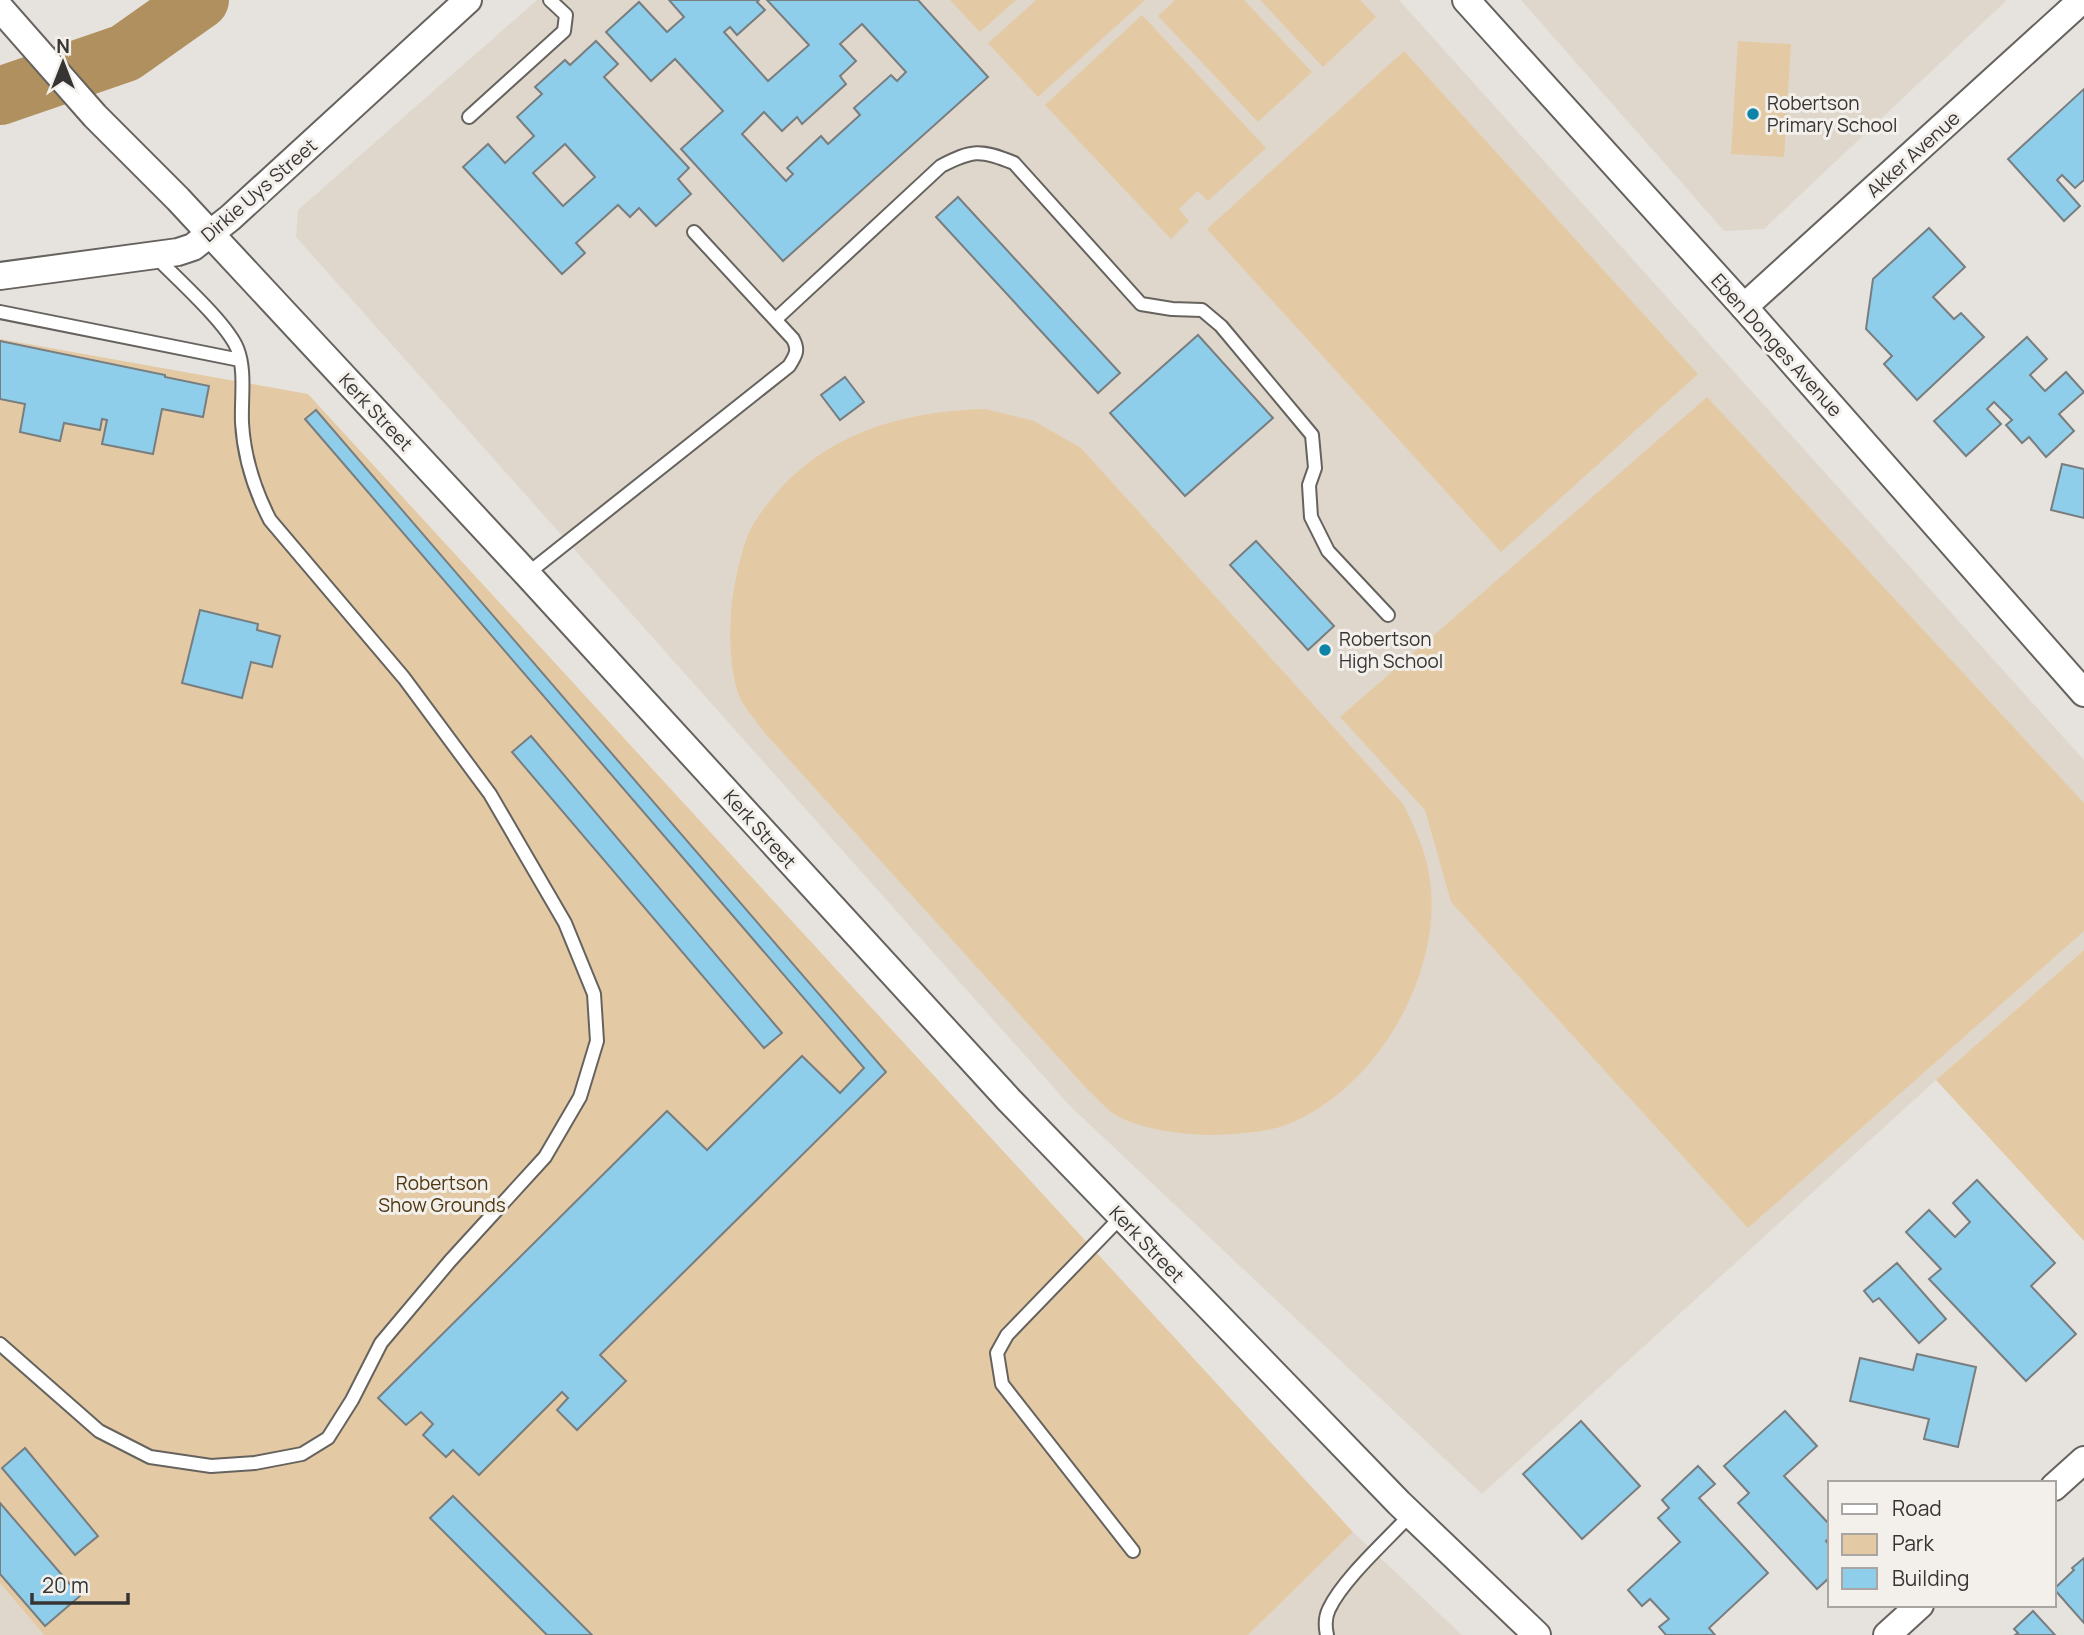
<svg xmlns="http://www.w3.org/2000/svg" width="2084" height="1635" font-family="Manrope,sans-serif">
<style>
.built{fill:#dfd7cc}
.green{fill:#e4caa4}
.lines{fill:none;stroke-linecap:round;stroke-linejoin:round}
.river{stroke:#b19060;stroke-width:58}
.building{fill:#8eceea;stroke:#787d7f;stroke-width:2;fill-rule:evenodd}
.lane-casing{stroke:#66635f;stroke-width:16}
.street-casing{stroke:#66635f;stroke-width:30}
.lane{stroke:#fff;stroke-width:12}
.street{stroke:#fff;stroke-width:26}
.poi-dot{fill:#0e84a9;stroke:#f3f0eb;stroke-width:2.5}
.labels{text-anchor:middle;stroke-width:6;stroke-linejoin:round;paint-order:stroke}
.poi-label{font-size:19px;fill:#373534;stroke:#f3f0eb;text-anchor:start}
.street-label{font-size:19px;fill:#373534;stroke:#f3f0eb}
.park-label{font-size:19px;fill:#4f3710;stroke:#f3f0eb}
</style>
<rect width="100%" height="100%" fill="#e6e3de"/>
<g class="built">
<polygon points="537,0 1399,0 2084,760 2084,950 1936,1080 1482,1494 1070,1106 296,237 298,210"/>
<polygon points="1521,0 2007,0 1764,229 1724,231"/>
<polygon points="1353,1532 1462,1635 1248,1635"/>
<polygon points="0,1583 44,1635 0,1635"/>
</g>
<g class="green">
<polygon points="950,0 1016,0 980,32"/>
<polygon points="1036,0 1145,0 1038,97 988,43"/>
<polygon points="1175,0 1244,0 1312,72 1258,122 1158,16"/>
<polygon points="1260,0 1360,0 1376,17 1323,67"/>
<polygon points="1142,15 1266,148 1208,201 1198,191 1179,209 1189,221 1171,239 1045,105"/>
<polygon points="1738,41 1791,44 1784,157 1731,154"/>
<polygon points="1404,51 1698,374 1501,552 1207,229"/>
<polygon points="0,339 308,394 1353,1532 1248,1635 44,1635 0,1583"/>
<polygon points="1707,397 2084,803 2084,931 1748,1228 1451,902 1425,810 1340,717"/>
<path d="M 985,409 L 1034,421 L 1081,448 L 1404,805 C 1415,829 1427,853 1430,880 C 1443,975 1376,1090 1286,1125 C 1264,1133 1235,1134 1212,1135 C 1185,1135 1137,1129 1114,1114 C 1105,1108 1096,1097 1087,1089 L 764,732 C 757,722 748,712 742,702 C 729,677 729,629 732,602 C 735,580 740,555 748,535 C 754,520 765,507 775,495 C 828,432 905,411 985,409 Z"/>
<polygon points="2084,950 2084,1241 1936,1080"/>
</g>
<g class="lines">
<polyline class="river" points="0,96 125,53 200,0"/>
</g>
<g class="building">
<path d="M 669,0 L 759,0 L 757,2 L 765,10 L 737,35 L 730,27 L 724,32 L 768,81 L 809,45 L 767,0 L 918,0 L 988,77 L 783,261 L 681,149 L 723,111 L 675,59 L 651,81 L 606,32 L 639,2 L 667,32 L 684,17 ZM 862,24 L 906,72 L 897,81 L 891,75 L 854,108 L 860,115 L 828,144 L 821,136 L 787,168 L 793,174 L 786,181 L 742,134 L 764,112 L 782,131 L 797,117 L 802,124 L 846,84 L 840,76 L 856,61 L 840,44 Z"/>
<path d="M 596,41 L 618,64 L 604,77 L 689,168 L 678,179 L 691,194 L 656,226 L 639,208 L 630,217 L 618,205 L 576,243 L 585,253 L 562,274 L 463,167 L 488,144 L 505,163 L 534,136 L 517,117 L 542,94 L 535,87 L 565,60 L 570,65 ZM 565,144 L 595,177 L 563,206 L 533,173 Z"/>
<polygon points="2084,89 2084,180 2075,188 2062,175 2057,180 2080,206 2064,221 2008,159"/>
<polygon points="958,197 1120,373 1098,393 936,217"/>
<polygon points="1929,228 1965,267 1933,297 1954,319 1961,313 1984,337 1917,400 1884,364 1892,356 1866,329 1873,279"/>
<polygon points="1198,335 1273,418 1185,496 1110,413"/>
<polygon points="2027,337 2047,359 2030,375 2045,391 2066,372 2084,392 2059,414 2074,431 2046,457 2029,437 2022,443 2006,425 2012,420 1994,402 1987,409 2001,424 1966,456 1934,421"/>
<polygon points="0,341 165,375 165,377 209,386 203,417 162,409 153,454 102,444 107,420 102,419 100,430 64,423 60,441 20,432 25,404 0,399"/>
<polygon points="845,377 864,402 840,420 821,395"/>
<polygon points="316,410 886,1072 600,1355 626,1381 577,1430 557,1410 568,1398 562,1392 479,1475 453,1450 446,1457 423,1435 433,1424 421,1412 406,1425 378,1398 667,1111 707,1150 802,1056 840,1093 864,1068 305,419"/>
<polygon points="2062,464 2084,469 2084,518 2051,510"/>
<polygon points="1256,541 1334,626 1308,650 1230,565"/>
<polygon points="200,610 258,624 257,630 280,636 272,667 251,662 242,698 182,683"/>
<polygon points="531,736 782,1033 764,1048 512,752"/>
<polygon points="1977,1180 2055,1263 2031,1286 2076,1334 2026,1381 1929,1279 1941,1269 1906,1232 1929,1210 1955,1237 1970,1222 1953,1203"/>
<polygon points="1897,1263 1946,1319 1919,1343 1879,1298 1873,1302 1864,1291"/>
<polygon points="1917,1354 1976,1367 1958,1447 1924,1439 1929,1419 1850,1401 1860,1358 1913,1370"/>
<polygon points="1785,1411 1817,1446 1784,1476 1830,1525 1830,1537 1826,1541 1830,1546 1830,1577 1817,1589 1738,1503 1749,1493 1724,1466"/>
<polygon points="1581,1421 1640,1486 1582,1539 1523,1474"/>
<polygon points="25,1448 98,1536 75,1555 2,1468"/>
<polygon points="1698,1466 1715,1484 1699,1498 1768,1573 1709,1628 1715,1635 1666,1635 1659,1627 1669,1619 1650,1599 1642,1606 1628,1590 1680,1542 1658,1518 1669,1508 1662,1500"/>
<polygon points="453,1496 592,1635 547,1635 430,1518"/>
<polygon points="0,1503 80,1596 45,1626 0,1574"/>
<polygon points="2084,1558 2084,1623 2054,1589 2074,1570 2072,1568"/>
<polygon points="2033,1611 2055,1635 2015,1635 2018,1633 2014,1629"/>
</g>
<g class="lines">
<defs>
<g id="lane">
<polyline points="469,117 564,31 566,15 550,0"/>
<polyline points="0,312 240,360"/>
<path d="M 776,319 L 941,166 C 972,150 980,149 1014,163 L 1141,304 L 1172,309 L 1202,310 L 1221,326 L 1312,435 L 1315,468 L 1309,485 L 1311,517 L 1328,551 L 1388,615"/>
<path d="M 527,574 L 789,366 C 796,355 799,350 793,339 L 694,232"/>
<polyline points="1121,1217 1007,1335 997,1353 1002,1384 1133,1551"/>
<path d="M 0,1344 L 99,1431 L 150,1457 L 211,1466 L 255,1463 L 302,1454 L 328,1438 L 352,1400 L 381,1343 L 450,1261 L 545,1157 L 580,1097 L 597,1041 L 594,994 L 565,923 L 490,794 L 404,678 L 270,520 C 254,489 244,457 242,423 C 241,398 246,370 237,348 C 226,322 175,277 154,255"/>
<path d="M 1327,1635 C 1325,1626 1325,1617 1329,1609 C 1343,1579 1388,1539 1411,1514"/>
</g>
<g id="street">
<polyline points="1466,0 1744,307 2084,693"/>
<polyline points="0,8 95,116 178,199 527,574 1009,1100 1399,1503 1537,1635"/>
<polyline points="0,276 178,252 193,247 230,218 468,0"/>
<polyline points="1744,307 2082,0"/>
<polyline points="2054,1487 2084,1460"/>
<polyline points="1887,1635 1920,1605"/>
</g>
</defs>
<use href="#lane" class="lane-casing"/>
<use href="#street" class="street-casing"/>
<use href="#lane" class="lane"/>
<use href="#street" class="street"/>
</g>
<g class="poi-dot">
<circle cx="1753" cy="114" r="7"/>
<circle cx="1325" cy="650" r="7"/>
</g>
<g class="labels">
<g class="poi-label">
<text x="1767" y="110">Robertson<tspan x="1767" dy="22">Primary School</tspan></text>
<text x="1339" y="646">Robertson<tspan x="1339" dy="22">High School</tspan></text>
</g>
<g class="street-label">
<text transform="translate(1913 154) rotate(-42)" y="7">Akker Avenue</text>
<text transform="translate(259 190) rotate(-41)" y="7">Dirkie Uys Street</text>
<text transform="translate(1777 345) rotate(48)" y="7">Eben Donges Avenue</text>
<text transform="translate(376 412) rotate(47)" y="7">Kerk Street</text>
<text transform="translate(760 829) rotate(48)" y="7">Kerk Street</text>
<text transform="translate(1147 1244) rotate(46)" y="7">Kerk Street</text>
</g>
<g class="park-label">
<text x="442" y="1190">Robertson<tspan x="442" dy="22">Show Grounds</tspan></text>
</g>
</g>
<rect x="1828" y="1481" width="228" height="126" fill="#f3f0eb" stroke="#a8a5a2" stroke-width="2"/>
<rect x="1842" y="1504" width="35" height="10" fill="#ffffff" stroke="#a8a5a2" stroke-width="2"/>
<text x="1892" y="1516" font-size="21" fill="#373534">Road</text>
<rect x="1842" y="1534" width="35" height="21" fill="#e4caa4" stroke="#a8a5a2" stroke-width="2"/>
<text x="1892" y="1551" font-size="21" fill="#373534">Park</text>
<rect x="1842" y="1568" width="35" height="21" fill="#8eceea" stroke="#a8a5a2" stroke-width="2"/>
<text x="1892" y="1586" font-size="21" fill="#373534">Building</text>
<g transform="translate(63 63)" stroke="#f3f0eb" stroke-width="5" paint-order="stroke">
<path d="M0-5L12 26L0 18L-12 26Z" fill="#373534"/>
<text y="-10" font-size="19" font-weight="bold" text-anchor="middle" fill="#373534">N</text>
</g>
<path d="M32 1593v10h96v-10" fill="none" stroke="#373534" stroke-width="3.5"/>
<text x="42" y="1593" font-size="21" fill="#373534" stroke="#f3f0eb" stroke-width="5" paint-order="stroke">20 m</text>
</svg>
